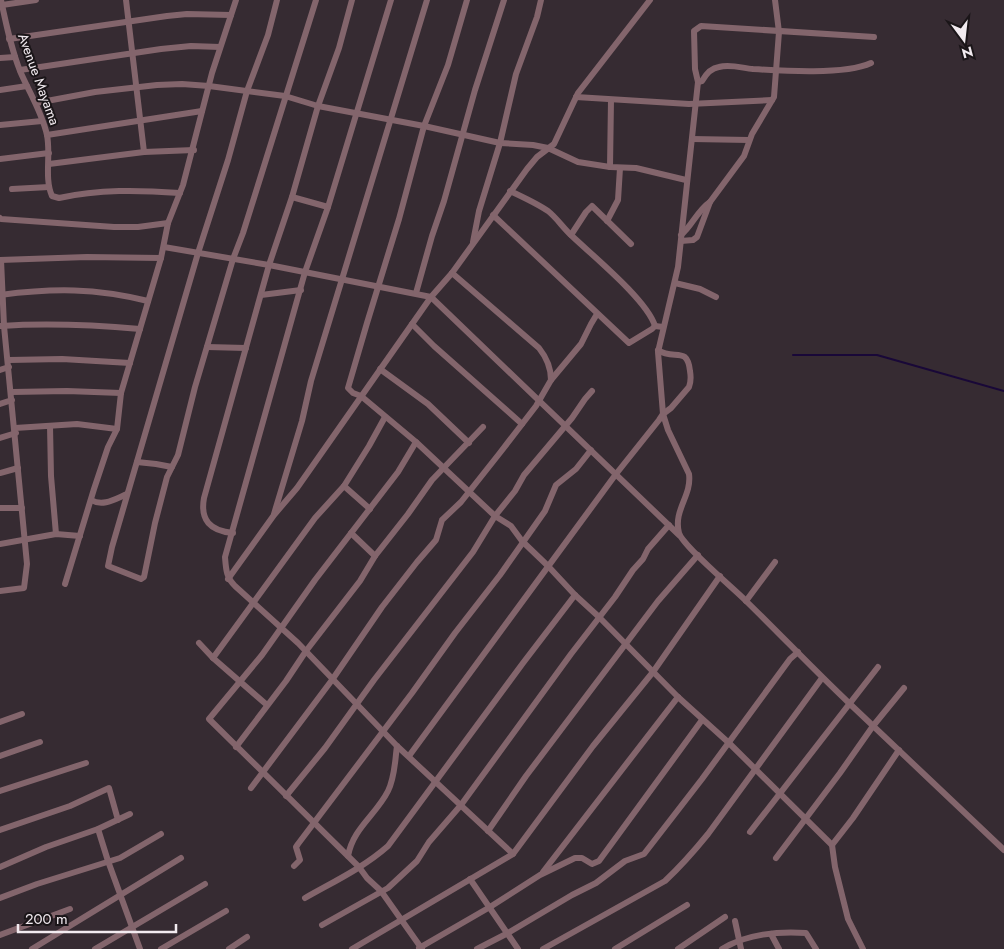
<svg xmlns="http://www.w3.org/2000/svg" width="1004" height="949" font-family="Jost,sans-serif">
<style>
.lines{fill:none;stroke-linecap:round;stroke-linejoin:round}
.stream{stroke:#190838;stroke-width:2}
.minor{stroke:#83656c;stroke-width:6}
.labels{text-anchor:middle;stroke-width:4;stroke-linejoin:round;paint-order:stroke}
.street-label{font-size:14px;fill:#f2ebf0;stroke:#1a1518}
</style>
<rect width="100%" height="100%" fill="#362b32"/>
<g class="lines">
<polyline class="stream" points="793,355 877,355 1004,391"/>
<g class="minor">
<path d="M 1,0 C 6,24 11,48 20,71 C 29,92 42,112 47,135 C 51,155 44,178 52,196 L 59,198 C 99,189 139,190 180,193"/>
<polyline points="126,0 144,152"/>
<polyline points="277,0 268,35 247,91 228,160 198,253 112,547 108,566 141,579 144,577 155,523 167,477 178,455 195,387 233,259 243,233 316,0"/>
<path d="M 391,0 L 328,207 L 305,272 L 225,557 C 226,569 226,577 235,586 L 298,643 L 397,746 L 513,854"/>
<polyline points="467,0 448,65 424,126 399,219 367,323 348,388 353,393 361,396 416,442 495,516 511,526 522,541 548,566 575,595 599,617 678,697 729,743 832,845 835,867 848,919 863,949"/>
<polyline points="2,5 36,0"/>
<path d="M 874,37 L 701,26 L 694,31 L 695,69 L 698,82 L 678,267 L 658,352 L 663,414 L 668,430 L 689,474 C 692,496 673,510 679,533 C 682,545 733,588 745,600 C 780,634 814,670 850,704 C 901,753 953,801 1004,850"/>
<polyline points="9,39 167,16 187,14 231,15"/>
<polyline points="0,58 15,57"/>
<polyline points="20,70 161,49 191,46 220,47"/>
<path d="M 698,82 L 702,81 C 706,74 711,68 719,67 C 730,64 742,68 753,69 C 783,71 845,75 871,63"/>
<polyline points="0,90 27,86"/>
<polyline points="576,97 689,104 772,100"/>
<polyline points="36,103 95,92 157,85 182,84 209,86 285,96 318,106 424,126 500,143 533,145 548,148 578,162 610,167 636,168 686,180"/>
<polyline points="0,125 42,121"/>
<polyline points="47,135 202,111"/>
<polyline points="692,139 749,140"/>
<polyline points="0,159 49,153"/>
<polyline points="49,164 144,152 194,150"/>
<polyline points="610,167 611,100"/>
<polyline points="12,189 49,187"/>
<path d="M 510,191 C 523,197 536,203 548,211 C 557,218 563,228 572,236 C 593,256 647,300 655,326"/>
<polyline points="292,197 328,207"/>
<polyline points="493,215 629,343 652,329 655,326 663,327"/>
<polyline points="0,218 1,219 114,227 138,227 168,223"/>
<polyline points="607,221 618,200 620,168"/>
<polyline points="571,235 586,212 592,206 631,244"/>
<path d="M 681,235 C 692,226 697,211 710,202"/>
<polyline points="681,241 693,240 697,237 710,202 744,156 752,134 774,97 779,32 775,0"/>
<polyline points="473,242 479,211 500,143 516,74 537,17 541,0"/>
<polyline points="164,247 269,265 431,297 452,273 527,169 537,157 554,144 578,93 650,0"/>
<polyline points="0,260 87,257 161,258"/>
<path d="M 452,273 L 539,348 C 547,358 551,367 551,380"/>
<polyline points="675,283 700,289 716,297"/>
<polyline points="416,293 432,236 444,201 475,90 504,0"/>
<path d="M 0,295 C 54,288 95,288 148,301"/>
<polyline points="261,295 301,290"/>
<polyline points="412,324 434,346 522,424"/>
<path d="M 1,326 C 47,323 94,325 140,329"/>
<polyline points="207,347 246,348"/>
<polyline points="9,360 62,359 130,363"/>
<polyline points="380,369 428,404 469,443"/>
<polyline points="0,370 9,367"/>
<polyline points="12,392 67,391 121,393"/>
<polyline points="0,404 12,400"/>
<polyline points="50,426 51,476 56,534"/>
<polyline points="15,428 77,424 117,429"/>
<polyline points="0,438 16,433"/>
<polyline points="416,442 398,472 315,580 262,655 209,719 359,867 367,878 381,891 422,949"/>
<polyline points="137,462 156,464 172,467"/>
<polyline points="0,473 18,468"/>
<polyline points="344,486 370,509"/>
<path d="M 91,500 C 103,507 115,499 127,494"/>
<polyline points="0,508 22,508"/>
<polyline points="274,514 302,421 311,381 427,0"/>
<path d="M 233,533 C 210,531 200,520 204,498 L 269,265 L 292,197 L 318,106 L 339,48 L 352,0"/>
<polyline points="351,533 375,556"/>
<polyline points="0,544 56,534 80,536"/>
<polyline points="228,579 274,515 297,488 431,297 679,535"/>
<polyline points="65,584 94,489 108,447 117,429 121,393 161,258 168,223 183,185 212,73 236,0"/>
<polyline points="0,591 24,588 27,564 4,326 1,260"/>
<polyline points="746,601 775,562"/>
<polyline points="199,643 213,658 267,705"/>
<polyline points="213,658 315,518 344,486 369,446 385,417"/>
<polyline points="0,722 22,714"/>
<polyline points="236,747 286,681 306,651 360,581 375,556 408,514 432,480 483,427"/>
<polyline points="0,756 40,742"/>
<path d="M 409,756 L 616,474 L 659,420 L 663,414 L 671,408 L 689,387 C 691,382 691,377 690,371 C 687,345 674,361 658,350"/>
<polyline points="251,788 332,680 382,607 417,562 436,540 442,520 461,502 499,454 536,406 551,380 581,344 591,324 597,314"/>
<polyline points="0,791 86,763"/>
<polyline points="286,796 325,748 374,680 473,552 495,516 515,491 524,475 572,418 585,399 592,391"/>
<polyline points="98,829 108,861 140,949"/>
<polyline points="0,830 70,806 109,788 118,820"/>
<polyline points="488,831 526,776 658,601 698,555"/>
<polyline points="750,832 878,667"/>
<polyline points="832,845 853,818 899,750"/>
<path d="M 348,856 C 353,828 376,815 388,791 C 395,777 395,760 397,746"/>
<polyline points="776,858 840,773 873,726 904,688"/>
<polyline points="294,866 300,860 296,847 298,844 412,693 455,633 500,575 545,511 556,485 576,469 591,450"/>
<polyline points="0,867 46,847 98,829 130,814"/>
<polyline points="543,872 678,697"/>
<polyline points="470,879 518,949"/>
<polyline points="0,898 37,884 120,858 161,834"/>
<path d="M 305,898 C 333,882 363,868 388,846 L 523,663 L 575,595"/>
<polyline points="735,921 741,949"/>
<polyline points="322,925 388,888 417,861 429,842 461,805 571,654 615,597 633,570 643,559 648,549 669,525"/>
<polyline points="771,934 779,949"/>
<polyline points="0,935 70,909"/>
<polyline points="419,948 490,907 540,875 575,858 582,858 592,864 599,861 702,720"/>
<polyline points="32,949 181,858"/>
<polyline points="95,949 205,884"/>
<polyline points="161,949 226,911"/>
<polyline points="229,949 247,937"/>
<polyline points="352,949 513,854 593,746 653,672 720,576"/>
<polyline points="477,949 508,933 572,895 596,883 625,861 644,854 702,779 790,659 798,652"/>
<path d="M 543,949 L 665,881 C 681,866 695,850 708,834 L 822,678"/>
<polyline points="615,949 687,905"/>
<polyline points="678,949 725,917"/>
<path d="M 722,949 C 746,934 779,931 806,933 L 816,949"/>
</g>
</g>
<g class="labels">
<g class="street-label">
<text transform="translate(39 79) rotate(70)" y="5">Avenue Mayama</text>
</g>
</g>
<g transform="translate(964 40) rotate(165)" stroke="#1a1518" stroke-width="4" paint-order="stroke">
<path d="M0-4L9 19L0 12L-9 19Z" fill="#f2ebf0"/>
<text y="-8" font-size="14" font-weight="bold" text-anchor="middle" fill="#f2ebf0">N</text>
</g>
<path d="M18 924v8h158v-8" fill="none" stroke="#f2ebf0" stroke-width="2.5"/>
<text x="25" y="924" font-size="15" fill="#f2ebf0" stroke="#1a1518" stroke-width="4" paint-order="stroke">200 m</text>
</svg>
